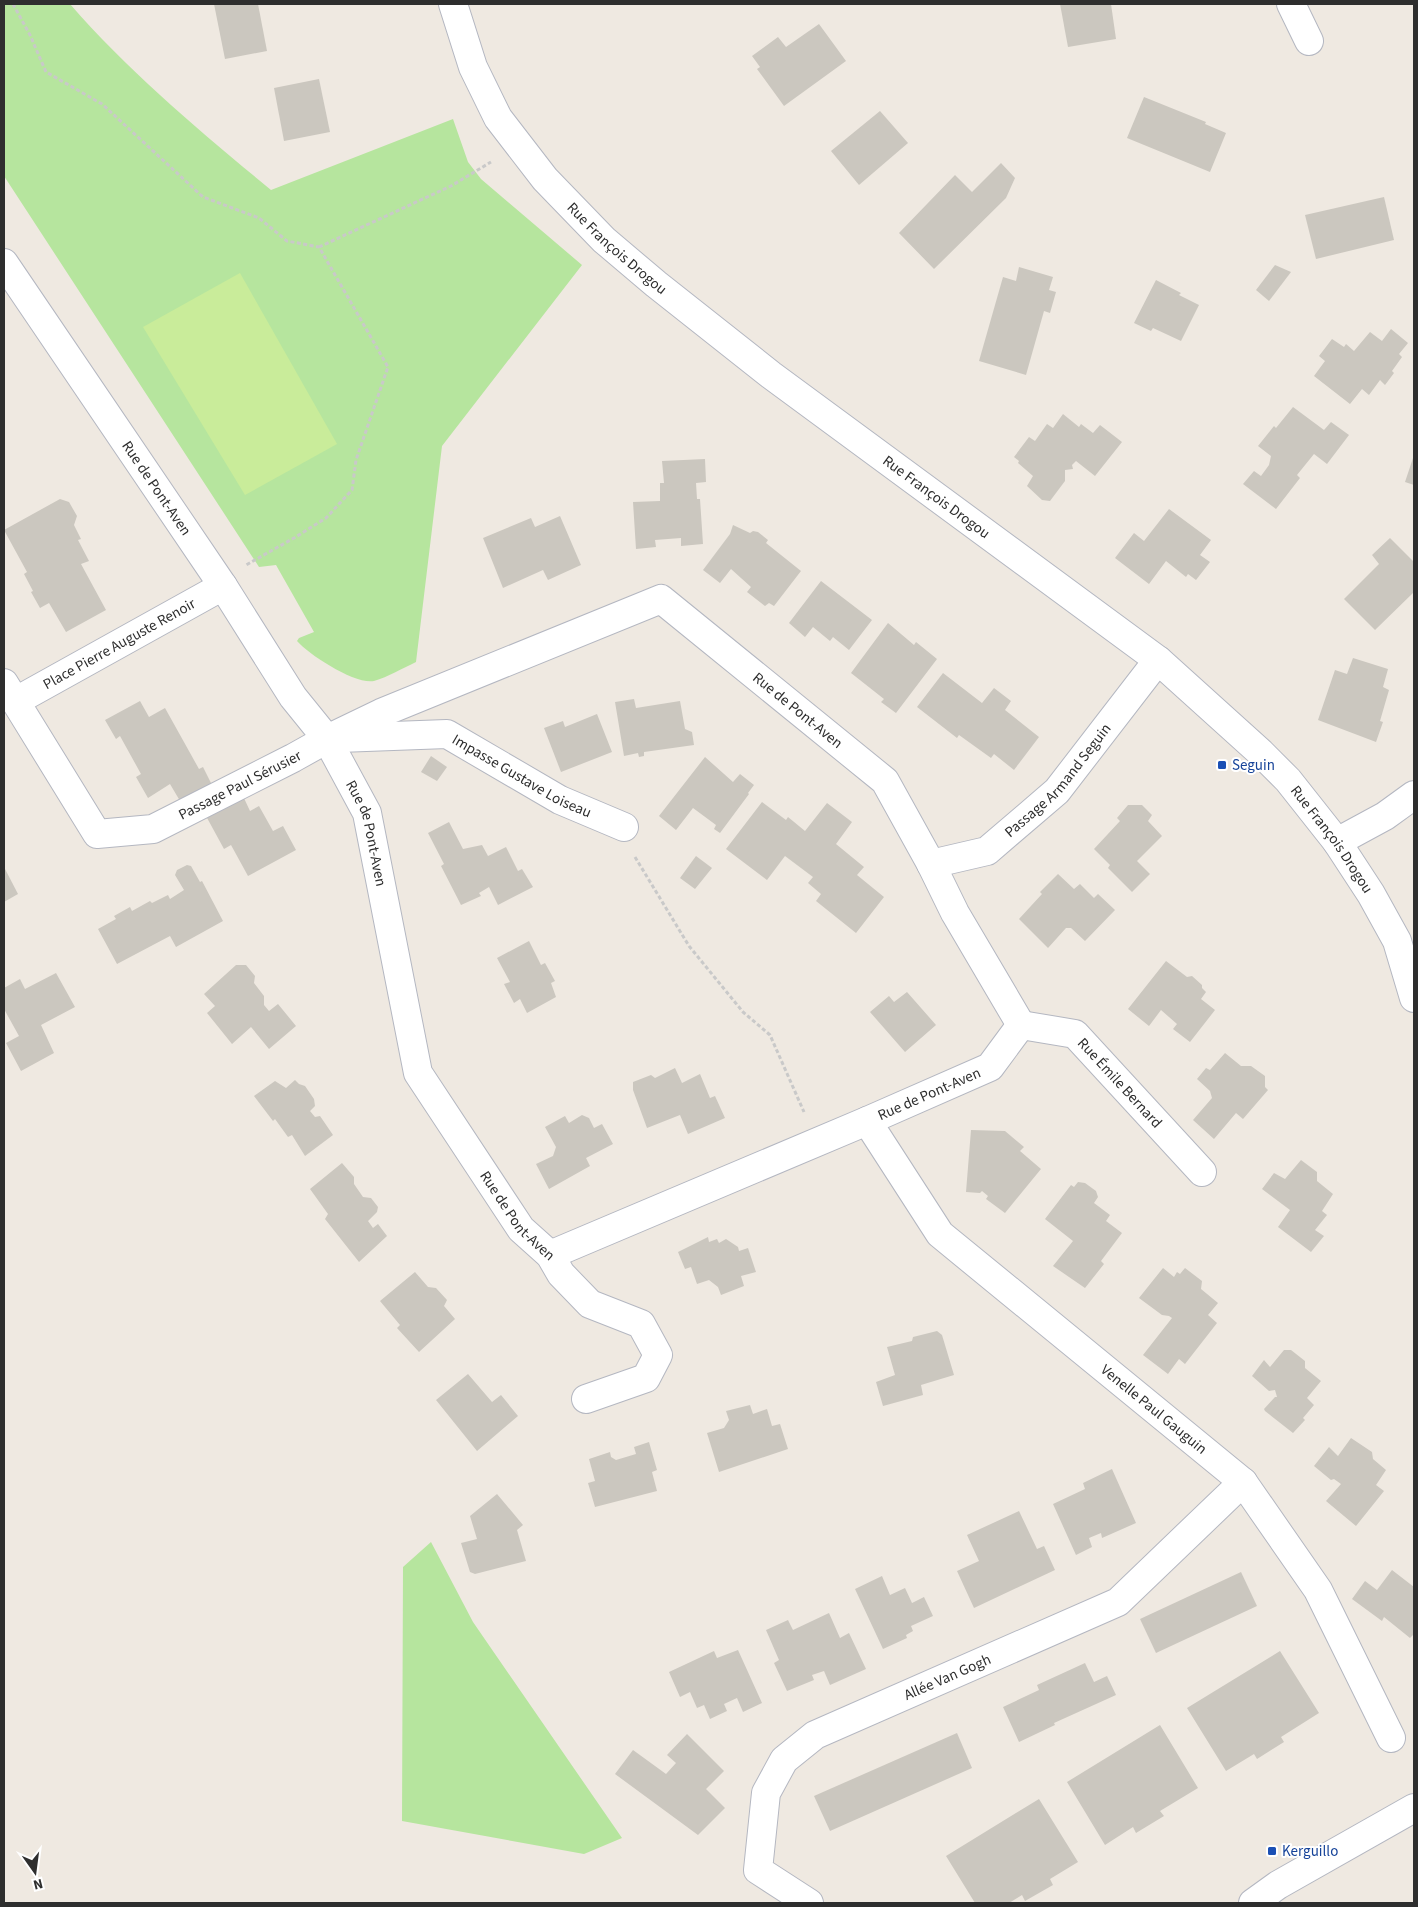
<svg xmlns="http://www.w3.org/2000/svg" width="1418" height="1907" font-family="'Source Sans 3',sans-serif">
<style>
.green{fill:#b6e59e}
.pitch{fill:#c9ec9a}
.building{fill:#cbc7bf}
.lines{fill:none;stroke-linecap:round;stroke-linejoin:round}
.street-casing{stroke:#b4b7c1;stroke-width:30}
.secondary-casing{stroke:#b4b7c1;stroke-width:30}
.path{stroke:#c9c9c9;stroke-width:3;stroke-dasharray:4 2.5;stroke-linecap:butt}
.street{stroke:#fff;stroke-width:28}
.secondary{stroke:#fff;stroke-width:28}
.transit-dot{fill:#1a4fb4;stroke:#fff;stroke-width:2}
.labels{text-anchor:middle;stroke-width:4;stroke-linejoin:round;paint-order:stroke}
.street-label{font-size:15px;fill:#2e2e2e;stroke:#fff}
.transit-label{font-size:15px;fill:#164399;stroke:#fff;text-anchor:start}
</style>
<rect width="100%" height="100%" fill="#efe9e1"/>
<g class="green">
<path d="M 4,4 L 70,4 C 130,73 201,132 271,190 L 453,119 L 468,162 L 481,179 L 582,265 L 442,446 L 416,662 C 403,668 388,677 374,681 C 356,685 309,655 297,641 L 299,638 L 314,632 L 276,565 L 259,567 L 4,176 Z"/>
<polygon points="431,1542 473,1622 622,1838 584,1854 402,1821 403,1567"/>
</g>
<polygon class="pitch" points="240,273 337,444 245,495 143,327"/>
<g class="building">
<polygon points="214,4 258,4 267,51 225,59"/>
<polygon points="1060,4 1111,4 1116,39 1068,47"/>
<polygon points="819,24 846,61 784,106 757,69 760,67 752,56 778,37 786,47"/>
<polygon points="319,79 330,132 284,141 274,88"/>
<polygon points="1144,97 1206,122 1205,124 1226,133 1210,172 1127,138"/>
<polygon points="880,111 908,143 859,185 831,151"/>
<polygon points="1001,163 1015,178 1006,198 934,269 899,233 955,175 972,192"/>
<polygon points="1384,197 1394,240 1316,259 1305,215"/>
<polygon points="1275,265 1291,272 1269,301 1256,290"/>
<polygon points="1019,267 1053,277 1049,290 1056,292 1050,313 1044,311 1026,375 979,361 1003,277 1016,281"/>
<polygon points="1156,280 1181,293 1179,295 1199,305 1181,341 1153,328 1151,331 1134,323"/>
<polygon points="1391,329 1408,343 1399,354 1402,357 1392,371 1394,373 1385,385 1380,380 1369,395 1362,389 1350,404 1314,376 1325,361 1319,356 1332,339 1344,347 1346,344 1354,351 1370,332 1382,341"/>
<polygon points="1293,407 1324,430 1331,422 1349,435 1327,464 1314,454 1297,475 1300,478 1276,509 1243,484 1254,471 1261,476 1269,465 1271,456 1258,446 1274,426 1276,428"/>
<polygon points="1063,414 1079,427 1081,424 1093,433 1100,425 1122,442 1095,476 1076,461 1072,465 1073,469 1065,470 1065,481 1050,501 1042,500 1027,486 1033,476 1018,463 1019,461 1014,457 1029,437 1035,441 1047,424 1053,428"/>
<polygon points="1414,455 1414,485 1405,482"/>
<polygon points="705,459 706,482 696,483 697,499 700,499 703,544 681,546 681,538 655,540 656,547 636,549 633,502 660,501 660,483 664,483 662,461"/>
<polygon points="60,499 69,502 77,516 74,525 81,539 78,540 89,561 81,564 106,610 66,632 49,603 40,608 31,592 33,591 24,574 27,572 4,530"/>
<polygon points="1169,509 1211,540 1200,555 1210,562 1196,580 1188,574 1186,577 1166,561 1149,584 1115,558 1134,533 1144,541"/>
<polygon points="560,516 581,565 548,580 543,570 503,588 483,538 531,518 535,527"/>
<polygon points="733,525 750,533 753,531 758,532 768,540 766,543 801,571 774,606 769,603 765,606 747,592 751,587 731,569 720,583 703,570 730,534"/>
<polygon points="1390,538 1414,562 1414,592 1375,630 1344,599 1379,564 1372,555"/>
<polygon points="821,581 872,620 849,650 833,637 830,641 813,627 805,637 789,623"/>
<polygon points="888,623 914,645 916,642 937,659 896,713 881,702 884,699 851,673"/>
<polygon points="1353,658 1388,669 1383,687 1389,690 1380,721 1383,722 1376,742 1318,720 1335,670 1347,674"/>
<polygon points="943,673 982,703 994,688 1011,701 1005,710 1039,737 1014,770 994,754 991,758 959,735 957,738 917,707"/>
<polygon points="634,699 636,708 680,701 685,729 692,732 694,745 644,752 644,756 639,757 638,753 624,756 615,702"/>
<polygon points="140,701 149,717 165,708 199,769 203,767 214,789 183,806 170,784 148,798 136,777 141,774 120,736 116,739 105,720"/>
<polygon points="597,714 612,752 561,772 544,728 563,721 565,727"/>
<polygon points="431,756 447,767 437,781 421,772"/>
<polygon points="705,757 733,782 740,774 754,785 748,793 749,794 720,833 714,829 716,825 693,808 676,830 659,816"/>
<polygon points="243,796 250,811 259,806 273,831 283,826 296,850 248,876 231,845 224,849 206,816"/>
<polygon points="762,802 786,820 788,817 805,831 827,803 852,822 836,844 864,867 857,875 884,897 856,933 816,901 821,894 808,883 813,877 785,856 767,880 726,849"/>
<polygon points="1128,805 1142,805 1152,815 1148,821 1162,836 1137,861 1150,874 1132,892 1108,868 1110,865 1094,849 1120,821 1117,818"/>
<polygon points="449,822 463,849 482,845 488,856 506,847 518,871 522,869 533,887 498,905 489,887 479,893 481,896 461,905 441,866 444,864 428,833"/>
<polygon points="696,856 712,868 695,889 680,878"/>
<polygon points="187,865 191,866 200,882 202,881 223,921 176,947 170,936 117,964 98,929 116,919 114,916 130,907 132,911 150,901 152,903 168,895 170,899 184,890 175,875 177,870"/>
<polygon points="4,867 18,894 4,902"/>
<polygon points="1058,874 1074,889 1080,884 1094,898 1098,894 1115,910 1085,941 1071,928 1066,928 1048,948 1019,919 1042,894 1040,892"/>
<polygon points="529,941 541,965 545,963 555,981 551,983 556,997 527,1013 520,999 514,1003 504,984 510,982 497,958"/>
<polygon points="1166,961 1187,977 1192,976 1202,985 1202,988 1206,992 1201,999 1215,1010 1190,1042 1173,1029 1177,1024 1161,1010 1149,1026 1128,1009"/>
<polygon points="236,965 246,965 255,976 254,983 264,996 264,1005 269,1011 278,1004 296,1026 269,1049 251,1027 232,1044 207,1013 215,1006 204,994"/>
<polygon points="56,973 75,1007 41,1025 54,1053 21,1071 6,1043 19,1036 4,1009 4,988 20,979 25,989"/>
<polygon points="907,992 936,1025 905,1052 870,1012 889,996 894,1002"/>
<polygon points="1225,1053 1241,1066 1251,1066 1265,1076 1265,1087 1268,1090 1243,1119 1236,1113 1214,1139 1193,1120 1212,1098 1210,1091 1197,1079 1206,1068 1210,1070"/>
<polygon points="675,1068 682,1083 700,1074 710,1098 715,1096 725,1118 688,1134 680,1115 647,1128 633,1090 633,1082 651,1075 655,1078"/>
<polygon points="295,1080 299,1084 305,1086 314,1099 315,1106 310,1111 315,1117 320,1116 333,1135 305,1156 292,1135 288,1137 275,1119 273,1121 254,1096 275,1081 286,1088"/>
<polygon points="582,1115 589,1118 594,1128 602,1124 613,1144 586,1158 590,1166 549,1189 536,1164 553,1156 556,1147 545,1127 565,1116 569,1123"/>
<polygon points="971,1130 1005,1131 1024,1147 1020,1151 1041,1169 1005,1213 986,1199 988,1196 982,1191 980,1193 966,1192"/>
<polygon points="1301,1160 1317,1172 1317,1181 1333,1194 1322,1211 1327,1215 1315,1230 1324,1236 1311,1252 1278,1227 1290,1210 1262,1189 1274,1173 1285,1179"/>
<polygon points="342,1163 354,1177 354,1184 363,1197 371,1198 378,1207 377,1212 368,1221 373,1228 378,1224 387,1236 359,1262 325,1219 328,1214 310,1189"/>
<polygon points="1078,1182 1085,1183 1096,1191 1098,1197 1094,1203 1110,1215 1106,1221 1122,1233 1101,1261 1104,1264 1085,1288 1053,1266 1073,1241 1045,1219 1071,1185 1074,1187"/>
<polygon points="708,1237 709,1242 717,1239 719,1243 726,1239 738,1247 739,1251 748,1248 756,1272 741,1276 744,1286 721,1295 718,1287 709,1280 697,1284 691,1267 685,1269 678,1252"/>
<polygon points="1163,1268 1174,1277 1177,1272 1180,1274 1185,1268 1202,1281 1201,1289 1218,1303 1208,1315 1217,1323 1185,1364 1179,1359 1168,1374 1143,1355 1172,1318 1169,1316 1162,1315 1139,1298"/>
<polygon points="415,1272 428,1287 436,1288 447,1300 444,1306 455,1319 419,1352 397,1328 400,1325 380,1301"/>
<polygon points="937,1331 942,1335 954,1375 921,1385 923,1395 883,1406 876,1382 895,1375 887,1347 912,1341 913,1337"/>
<polygon points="1284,1350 1291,1350 1305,1361 1305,1368 1321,1381 1307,1398 1314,1405 1303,1418 1305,1420 1293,1433 1265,1411 1264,1409 1275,1397 1277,1397 1275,1390 1269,1391 1252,1376 1264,1360 1270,1367"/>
<polygon points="468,1374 492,1402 501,1395 518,1416 477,1451 436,1400"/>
<polygon points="750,1405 753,1414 767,1409 772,1426 780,1424 788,1449 719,1472 707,1433 724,1428 729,1420 726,1411"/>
<polygon points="1351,1438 1372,1452 1373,1459 1386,1470 1376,1485 1384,1491 1356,1526 1326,1501 1341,1484 1334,1479 1331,1480 1314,1466 1329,1447 1338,1456"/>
<polygon points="649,1442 657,1470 652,1472 657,1491 595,1507 588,1483 595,1481 589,1459 610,1452 611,1457 616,1460 636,1454 634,1447"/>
<polygon points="1112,1469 1136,1523 1102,1538 1101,1533 1089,1538 1092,1547 1076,1555 1053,1504 1085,1489 1083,1483"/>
<polygon points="497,1494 523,1525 517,1530 526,1561 475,1574 470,1572 461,1543 477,1539 470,1516"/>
<polygon points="1019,1511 1037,1549 1044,1546 1055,1570 974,1608 957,1571 979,1561 967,1535"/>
<polygon points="1392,1570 1414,1587 1414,1634 1410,1638 1384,1617 1382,1621 1352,1599 1365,1581 1377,1590"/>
<polygon points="1241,1572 1257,1606 1156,1653 1140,1619"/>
<polygon points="882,1576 890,1595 905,1588 912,1603 924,1597 933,1616 911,1626 913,1631 906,1635 907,1638 883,1649 855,1589"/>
<polygon points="829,1613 840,1638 849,1633 866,1669 830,1685 824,1671 812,1675 814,1680 787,1691 774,1663 779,1660 766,1630 788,1620 793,1630"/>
<polygon points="738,1650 762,1703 743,1712 737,1698 724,1704 727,1711 710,1719 704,1705 697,1708 690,1692 680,1697 669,1672 714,1651 717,1658"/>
<polygon points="1280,1651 1319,1713 1281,1737 1284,1742 1257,1759 1254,1754 1226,1771 1187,1708"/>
<polygon points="1085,1663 1094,1682 1107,1676 1116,1695 1054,1723 1055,1725 1019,1742 1003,1707 1039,1690 1037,1685"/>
<polygon points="1160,1725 1198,1788 1160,1811 1164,1816 1136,1833 1133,1827 1105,1845 1067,1782"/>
<polygon points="957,1733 972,1768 830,1831 814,1796"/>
<polygon points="687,1734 724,1771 706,1789 725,1808 698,1835 615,1774 633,1750 666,1774 676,1763 667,1755"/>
<polygon points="1039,1799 1078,1862 1050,1879 1053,1885 1025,1901 1022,1895 1009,1903 975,1903 946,1856"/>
</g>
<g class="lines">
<defs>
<g id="street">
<polyline points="1291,4 1309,41"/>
<path id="s1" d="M 4,263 L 223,586 L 293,697 L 327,739 L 367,813 L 418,1073 L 521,1229 L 550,1255 L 561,1274 L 590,1304 L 641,1324 L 658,1355 L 646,1378 L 586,1399"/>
<path id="s2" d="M 4,683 L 97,834 L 153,829 L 293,758 L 327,739 L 381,713 L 661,599 L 885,781 L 931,864 L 955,913 L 1021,1025"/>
<path id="s3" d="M 16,701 L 223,586"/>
<path id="s4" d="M 339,738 L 447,734 L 560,800 L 624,827"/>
<polyline points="1337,842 1385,816 1414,795"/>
<path id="s5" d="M 931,864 L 987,851 L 1057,791 L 1158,660"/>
<path id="s6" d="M 1021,1025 L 1075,1034 L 1202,1172"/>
<path id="s7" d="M 867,1121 L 940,1234 L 1243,1482 L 1318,1590 L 1391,1738"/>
<path id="s8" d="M 550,1255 L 867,1121 L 990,1067 L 1021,1025"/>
<path id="s9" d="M 809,1903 L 758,1870 L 766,1793 L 784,1760 L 815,1735 L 1118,1602 L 1243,1482"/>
</g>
<g id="secondary">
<path id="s10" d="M 453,4 L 473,67 L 498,118 L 545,179 L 604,240 L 656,284 L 771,375 L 1158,660 L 1261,753 L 1288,780 L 1337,842 L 1371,894 L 1397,941 L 1414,998"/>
<polyline points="1253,1903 1278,1885 1414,1808"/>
</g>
</defs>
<use href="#street" class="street-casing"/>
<use href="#secondary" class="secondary-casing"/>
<g class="path">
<polyline points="13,4 30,35 46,72 102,104 203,197 259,218 287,241 319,247 388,367 356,460 352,490 326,518 294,538 246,565"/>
<polyline points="319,247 451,186 491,162"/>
<polyline points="635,857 689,946 743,1012 770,1035 804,1112"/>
</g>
<use href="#street" class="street"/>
<use href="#secondary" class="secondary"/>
</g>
<g class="transit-dot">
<rect x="1217" y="760" width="10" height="10" rx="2.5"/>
<rect x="1267" y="1846" width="10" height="10" rx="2.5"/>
</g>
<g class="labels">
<g class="street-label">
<text dy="5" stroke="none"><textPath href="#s10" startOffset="300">Rue François Drogou</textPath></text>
<text dy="5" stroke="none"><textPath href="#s1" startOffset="272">Rue de Pont-Aven</textPath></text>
<text dy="5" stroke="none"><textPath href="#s10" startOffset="705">Rue François Drogou</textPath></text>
<text dy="5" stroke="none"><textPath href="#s3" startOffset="118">Place Pierre Auguste Renoir</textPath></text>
<text dy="5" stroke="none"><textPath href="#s2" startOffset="968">Rue de Pont-Aven</textPath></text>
<text dy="5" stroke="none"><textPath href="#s4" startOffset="194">Impasse Gustave Loiseau</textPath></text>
<text dy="5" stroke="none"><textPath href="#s5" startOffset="158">Passage Armand Seguin</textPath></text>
<text dy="5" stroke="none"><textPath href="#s2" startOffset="331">Passage Paul Sérusier</textPath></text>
<text dy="5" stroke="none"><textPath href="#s1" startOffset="679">Rue de Pont-Aven</textPath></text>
<text dy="5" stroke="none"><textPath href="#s10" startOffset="1231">Rue François Drogou</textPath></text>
<text dy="5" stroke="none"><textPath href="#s6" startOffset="121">Rue Émile Bernard</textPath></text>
<text dy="5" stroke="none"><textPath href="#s8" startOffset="412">Rue de Pont-Aven</textPath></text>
<text dy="5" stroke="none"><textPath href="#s1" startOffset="1099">Rue de Pont-Aven</textPath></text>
<text dy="5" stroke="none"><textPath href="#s7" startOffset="411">Venelle Paul Gauguin</textPath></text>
<text dy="5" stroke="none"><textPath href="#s9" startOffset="360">Allée Van Gogh</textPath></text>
</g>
<g class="transit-label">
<text x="1232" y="770">Seguin</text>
<text x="1282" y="1856">Kerguillo</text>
</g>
</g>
<rect width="1418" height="1907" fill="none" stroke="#2e2e2e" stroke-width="10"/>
<g transform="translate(35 1872) rotate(166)" stroke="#ffffff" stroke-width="4" paint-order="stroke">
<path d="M0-4L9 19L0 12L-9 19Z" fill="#2e2e2e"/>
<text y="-8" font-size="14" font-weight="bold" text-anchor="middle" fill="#2e2e2e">N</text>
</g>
</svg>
